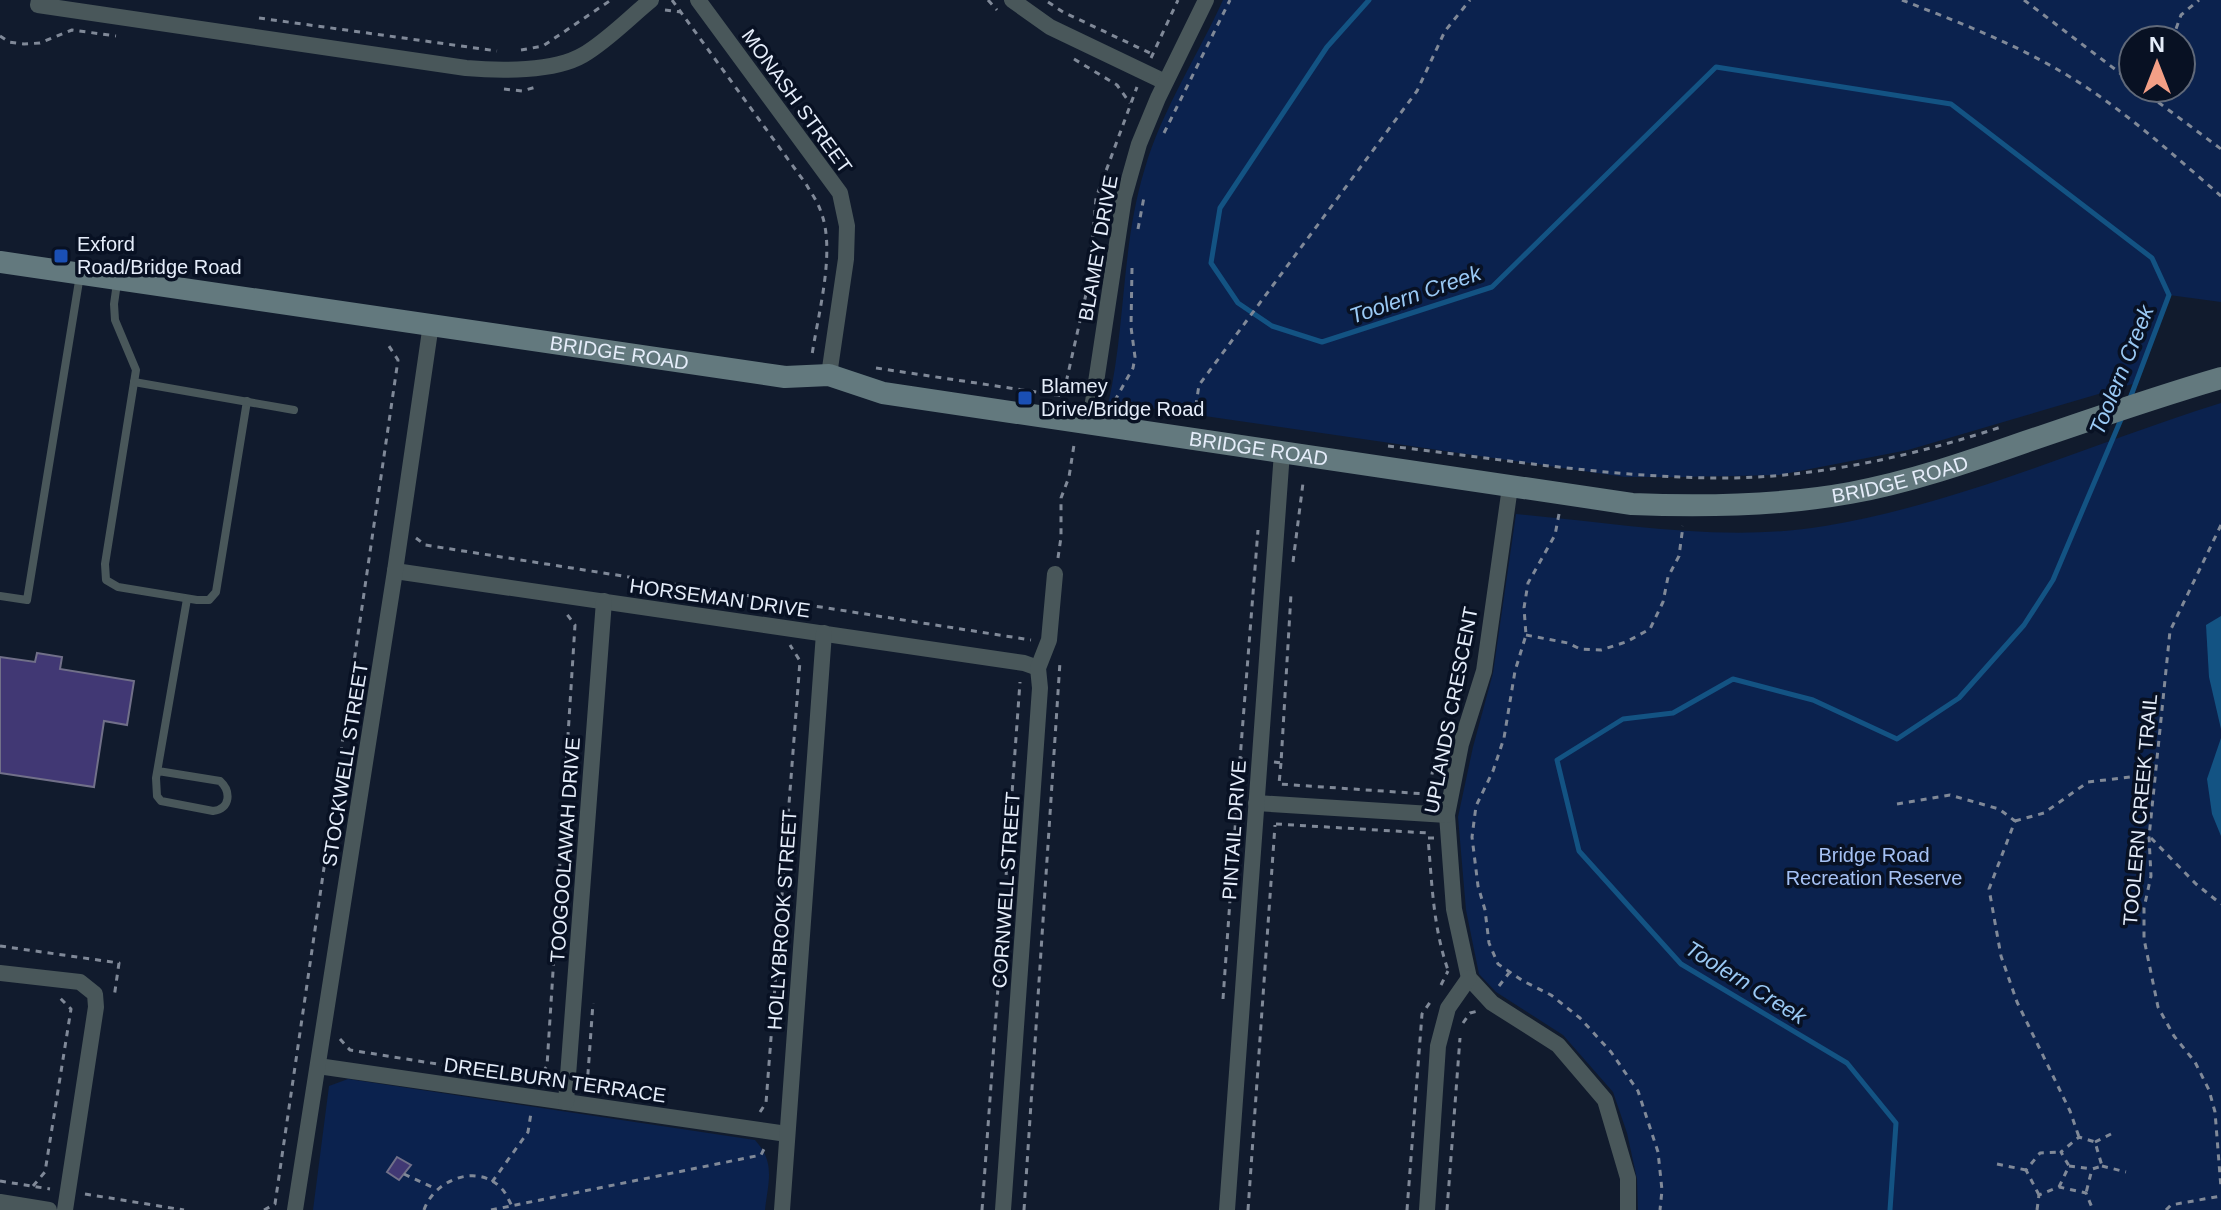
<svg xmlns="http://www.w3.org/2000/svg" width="2221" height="1210" font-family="Arial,sans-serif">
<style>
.green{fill:#0b224e;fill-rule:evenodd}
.water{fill:#135383}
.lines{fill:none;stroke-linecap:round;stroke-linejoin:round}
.stream{stroke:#135383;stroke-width:5}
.building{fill:#413874;stroke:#717089;stroke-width:2}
.path{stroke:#808998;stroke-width:3;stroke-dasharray:6 6;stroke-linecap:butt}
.lane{stroke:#49575a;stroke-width:8}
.street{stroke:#49575a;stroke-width:16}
.secondary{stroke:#63797e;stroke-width:22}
.transit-dot{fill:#1a4fb4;stroke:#081123;stroke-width:3}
.labels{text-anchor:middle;stroke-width:7;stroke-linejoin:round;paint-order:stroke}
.street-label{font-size:20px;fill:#e5edfa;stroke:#081123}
.poi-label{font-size:20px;fill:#e5edfa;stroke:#081123;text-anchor:start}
.park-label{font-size:20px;fill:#a5c1f4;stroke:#081123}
.water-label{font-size:22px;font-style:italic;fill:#9ac9f4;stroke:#081123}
</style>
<rect width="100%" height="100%" fill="#111b2d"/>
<g class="green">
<path d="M 1223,0 L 2221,0 L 2221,302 L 2169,295 L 2136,383 L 1908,450 L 1779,475 L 1683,477 L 1625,477 L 1149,408 L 1108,405 C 1126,327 1121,245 1145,168 C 1161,112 1199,53 1223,0 ZM 2133,40 L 2181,40 L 2181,88 L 2133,88 Z"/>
<path d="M 2221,403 L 2221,1210 L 1638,1210 L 1637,1179 L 1627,1133 L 1613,1092 L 1563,1035 L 1496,992 L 1479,974 L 1466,910 L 1458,817 L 1473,747 L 1493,673 L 1516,514 C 1618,523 1724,543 1825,526 C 1962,503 2090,444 2221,403 Z"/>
<path d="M 348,1079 L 755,1140 C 776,1163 768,1182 765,1210 L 313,1210 L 329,1086 Z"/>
</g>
<g class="water">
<polygon points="2221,616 2221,729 2209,677 2206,625"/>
<polygon points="2221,738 2221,836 2212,814 2207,779"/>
</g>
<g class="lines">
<g class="stream">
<polyline points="1369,0 1327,47 1220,208 1211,263 1238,303 1272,326 1322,342 1492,287 1716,67 1951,104 2152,258 2169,295 2129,401"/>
<polyline points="1890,1210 1896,1123 1847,1063 1681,964 1579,851 1557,760 1623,719 1673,713 1733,679 1813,700 1897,739 1959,698 2024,625 2053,580 2122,417"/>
</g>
</g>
<g class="building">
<polygon points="37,653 62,657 60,669 134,681 127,725 104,721 94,787 0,773 0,657 35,662"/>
<polygon points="397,1157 411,1165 399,1180 387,1172"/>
</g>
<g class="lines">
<g class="path">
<path d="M 672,0 L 806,184 C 811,193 818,202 821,212 C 836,251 818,314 812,355"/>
<polyline points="988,0 997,10"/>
<path d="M 1902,0 C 1955,21 2011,42 2060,71 C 2119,105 2170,152 2221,196"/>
<polyline points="2024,0 2133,83"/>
<polyline points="1048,2 1063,12 1152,54"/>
<polyline points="665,10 681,12"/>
<polyline points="259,18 497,51"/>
<polyline points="0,36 9,42 24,44 40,43 72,30 116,36"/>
<polyline points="2172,40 2181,15 2199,0"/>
<polyline points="521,50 543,46 611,0"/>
<polyline points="1151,58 1178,0"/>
<polyline points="1074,59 1117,85 1130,103"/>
<polyline points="2139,88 2221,149"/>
<polyline points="504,89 522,91 536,87"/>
<polyline points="1164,133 1230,0"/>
<polyline points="1138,229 1144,197"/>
<polyline points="1132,268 1131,327 1135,357 1133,368 1113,404 1147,410"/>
<polyline points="876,368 1063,396 1089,281 1096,198 1137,87"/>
<polyline points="1194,418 1199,385 1417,91 1445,31 1470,0"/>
<path d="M 1388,446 C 1503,459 1618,479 1733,478 C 1824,476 1916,455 2001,427"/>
<polyline points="1559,514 1555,535 1528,583 1524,608 1526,635 1515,671 1504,738 1493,771 1476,806 1472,837 1478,886 1485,910 1489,943 1498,964 1523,981 1551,995 1580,1018 1611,1052 1638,1091 1658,1152 1662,1190 1660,1210"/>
<polyline points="2221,525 2170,631 2149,837 2151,876 2144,908 2144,939 2158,1007 2174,1036 2195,1062 2209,1090 2215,1112 2221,1188"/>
<polyline points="416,538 425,545 1031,640"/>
<polyline points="1058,558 1061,537 1061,498 1069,477 1074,445"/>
<polyline points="1293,562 1303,483"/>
<polyline points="1526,635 1568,643 1580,649 1601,650 1626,642 1650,629 1663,602 1668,577 1679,556 1683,526"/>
<polyline points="1243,759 1240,759 1258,530"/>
<polyline points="1274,762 1281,763 1291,594"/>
<polyline points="1281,763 1279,784 1426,794"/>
<polyline points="1427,798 1436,755 1445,732"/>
<polyline points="1897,804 1950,795 1999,809 2015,821 1989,889 2001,956 2017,1002 2070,1111 2079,1137"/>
<polyline points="2015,821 2044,813 2088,782 2156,774"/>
<polyline points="1276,824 1428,833"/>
<path d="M 1434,838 L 1428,838 C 1432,883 1433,927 1448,970"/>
<polyline points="2151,838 2196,884 2221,904"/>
<polyline points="0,946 119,963 114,998"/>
<polyline points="1441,985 1448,971"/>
<polyline points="1499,986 1509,973"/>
<polyline points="1223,999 1240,759"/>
<polyline points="1463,1023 1470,1013 1478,1011"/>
<polyline points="340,1039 350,1050 462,1068"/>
<polyline points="536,1082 547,1066 575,625 566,613"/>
<polyline points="587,1087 593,1003"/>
<polyline points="760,1112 766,1103 800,661 790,645"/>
<polyline points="2095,1142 2111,1134"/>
<polyline points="1997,1164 2026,1170"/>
<polyline points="2069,1166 2092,1169"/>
<polyline points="2102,1166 2126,1172"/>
<polyline points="404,1174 436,1189"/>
<polyline points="0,1181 50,1189"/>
<polyline points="492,1182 528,1132 531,1113"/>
<polyline points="33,1186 45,1172 71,1009 59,997"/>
<polyline points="2059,1187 2069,1166 2061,1152 2079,1137 2095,1142 2102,1166 2092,1169 2086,1193"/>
<polyline points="85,1194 184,1210"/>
<polyline points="2039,1195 2026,1170 2040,1153 2061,1152"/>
<polyline points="264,1210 275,1204 398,360 387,343"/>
<path d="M 424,1210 C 434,1180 478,1162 502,1189 C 506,1193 509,1201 512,1206"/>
<polyline points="491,1210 761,1155 764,1149"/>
<polyline points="982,1210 1020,682"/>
<polyline points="1024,1210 1060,662"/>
<polyline points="1248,1210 1275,825"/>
<polyline points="1407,1210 1422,1014 1431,1001"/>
<polyline points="1447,1210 1460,1038"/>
<polyline points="2037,1210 2039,1195 2059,1187 2086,1193 2093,1210"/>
<polyline points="2166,1210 2171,1205 2221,1196"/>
</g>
<g class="lane">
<polyline points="117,283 114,304 115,320 136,370 105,564 106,580 118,587 197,600 209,600 216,592 247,401"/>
<polyline points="134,382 294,410"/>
<polyline points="0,596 27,600 80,275"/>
<path d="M 158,771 L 220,781 C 231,791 231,809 213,811 L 161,801 L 157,796 L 156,778 L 187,599"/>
</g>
<g class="street">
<path d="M 39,0 L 38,5 L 466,68 C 499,71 554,72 583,55 C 607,41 629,18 651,0"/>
<polyline points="698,0 840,193 847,226 846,259 829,375"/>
<polyline points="1012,0 1050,27 1165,82"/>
<polyline points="1090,422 1124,197 1139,144 1158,98 1206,0"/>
<polyline points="1510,487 1484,671 1461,744 1447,815 1454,909 1469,978 1492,1003 1558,1045 1605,1100 1628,1178 1628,1210"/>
<polyline points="395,571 1024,663 1038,668"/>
<polyline points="1256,803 1447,815"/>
<polyline points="0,973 80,982 95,994 96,1007 65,1210"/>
<polyline points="318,1066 787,1134"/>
<polyline points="566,1102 604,601"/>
<polyline points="0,1202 49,1210"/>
<polyline points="295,1210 395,571 431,324"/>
<polyline points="782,1210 824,633"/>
<polyline points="1003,1210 1040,688 1038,668 1049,640 1055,574"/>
<polyline points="1227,1210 1282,452"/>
<polyline points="1427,1210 1438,1046 1448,1008 1469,978"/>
</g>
<path class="secondary" id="s1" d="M 0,262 L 785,377 L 829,375 L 883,393 L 1632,504 C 1705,507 1778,506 1850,493 C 1910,482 1968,462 2025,442 C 2090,420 2155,397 2221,378"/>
</g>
<g class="transit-dot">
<rect x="53" y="248" width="16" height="16" rx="4"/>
<rect x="1017" y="390" width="16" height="16" rx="4"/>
</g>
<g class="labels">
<g class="street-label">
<text transform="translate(797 101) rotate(54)" y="7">MONASH STREET</text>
<text transform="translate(1098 248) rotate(-80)" y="7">BLAMEY DRIVE</text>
<text dy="7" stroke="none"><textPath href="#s1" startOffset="626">BRIDGE ROAD</textPath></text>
<text dy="7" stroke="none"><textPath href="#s1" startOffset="1274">BRIDGE ROAD</textPath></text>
<text dy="7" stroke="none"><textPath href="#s1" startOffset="1922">BRIDGE ROAD</textPath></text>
<text transform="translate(720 598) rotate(8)" y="7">HORSEMAN DRIVE</text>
<text transform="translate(1451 710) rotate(-79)" y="7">UPLANDS CRESCENT</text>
<text transform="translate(345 764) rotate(-81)" y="7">STOCKWELL STREET</text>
<text transform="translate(2140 810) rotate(-85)" y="7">TOOLERN CREEK TRAIL</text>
<text transform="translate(1234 830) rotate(-86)" y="7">PINTAIL DRIVE</text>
<text transform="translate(565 850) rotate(-86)" y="7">TOOGOOLAWAH DRIVE</text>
<text transform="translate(1006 890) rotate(-86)" y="7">CORNWELL STREET</text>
<text transform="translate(782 920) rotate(-86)" y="7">HOLLYBROOK STREET</text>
<text transform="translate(555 1080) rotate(8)" y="7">DREELBURN TERRACE</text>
</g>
<g class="poi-label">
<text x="77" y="251">Exford<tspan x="77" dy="23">Road/Bridge Road</tspan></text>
<text x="1041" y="393">Blamey<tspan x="1041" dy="23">Drive/Bridge Road</tspan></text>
</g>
<g class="park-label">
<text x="1874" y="862">Bridge Road<tspan x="1874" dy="23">Recreation Reserve</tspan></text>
</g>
<g class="water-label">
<text transform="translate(1415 294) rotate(-19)" y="8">Toolern Creek</text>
<text transform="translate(2121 370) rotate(-68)" y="8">Toolern Creek</text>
<text transform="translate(1746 982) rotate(32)" y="8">Toolern Creek</text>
</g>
</g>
<g transform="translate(2157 64)"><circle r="38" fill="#081123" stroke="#606979" stroke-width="2"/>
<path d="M0-6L14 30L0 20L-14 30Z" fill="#f39f86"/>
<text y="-12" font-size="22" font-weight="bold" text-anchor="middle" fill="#e5edfa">N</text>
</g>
</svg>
